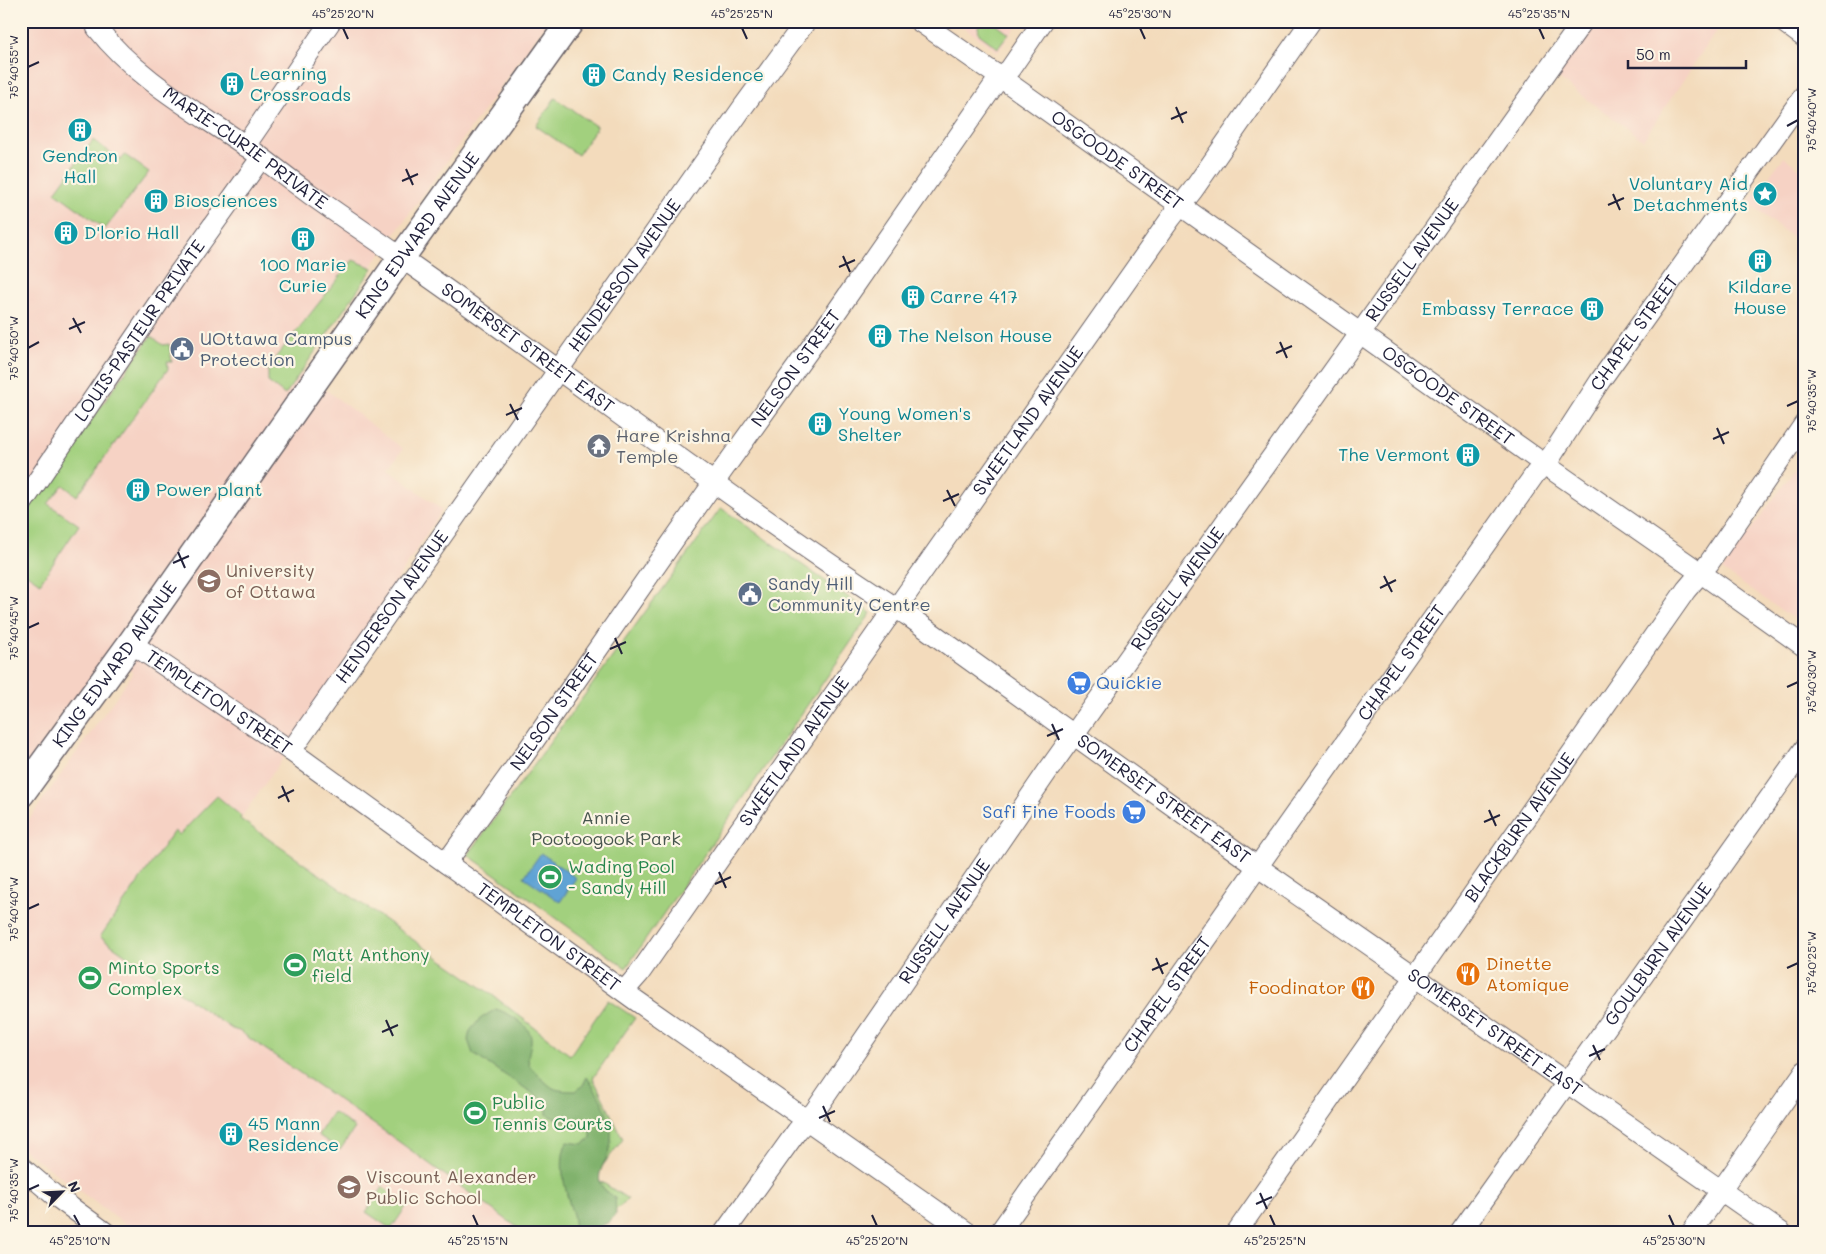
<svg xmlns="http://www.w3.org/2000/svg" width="1826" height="1254" font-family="Mali,sans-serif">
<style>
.built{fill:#f6d2c4}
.green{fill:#a2d07e;stroke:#62795c}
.forest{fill:#81b26d;stroke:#526a54}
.water{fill:#60a3d4;stroke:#416288}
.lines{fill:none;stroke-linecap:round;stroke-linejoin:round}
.minor-casing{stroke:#6b6368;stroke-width:22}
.major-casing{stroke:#6b6368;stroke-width:29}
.minor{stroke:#fff;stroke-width:20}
.major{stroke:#fff;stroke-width:26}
.ticks{fill:none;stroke:#22223b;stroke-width:2}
.labels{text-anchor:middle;stroke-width:4.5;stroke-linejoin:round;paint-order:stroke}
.culture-label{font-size:18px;fill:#0d838f;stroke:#fcf5e5;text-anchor:start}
.street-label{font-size:18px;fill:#22223b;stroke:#fcf5e5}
.service-label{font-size:18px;fill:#4e5e75;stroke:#fcf5e5;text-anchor:start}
.worship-label{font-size:18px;fill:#5b616d;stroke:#fcf5e5;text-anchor:start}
.education-label{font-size:18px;fill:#785e54;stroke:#fcf5e5;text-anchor:start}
.shop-label{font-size:18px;fill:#366cbe;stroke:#fcf5e5;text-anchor:start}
.park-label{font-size:18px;fill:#48564f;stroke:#fcf5e5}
.leisure-label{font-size:18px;fill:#27864d;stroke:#fcf5e5;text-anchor:start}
.food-label{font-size:18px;fill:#c56008;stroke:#fcf5e5;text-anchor:start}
.neatline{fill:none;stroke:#22223b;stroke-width:2}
.ticks-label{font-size:12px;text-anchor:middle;fill:#22223b}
</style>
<rect width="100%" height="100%" fill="#fcf5e5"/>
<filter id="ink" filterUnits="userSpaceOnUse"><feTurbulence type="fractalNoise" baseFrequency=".02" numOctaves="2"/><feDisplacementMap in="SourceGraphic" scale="10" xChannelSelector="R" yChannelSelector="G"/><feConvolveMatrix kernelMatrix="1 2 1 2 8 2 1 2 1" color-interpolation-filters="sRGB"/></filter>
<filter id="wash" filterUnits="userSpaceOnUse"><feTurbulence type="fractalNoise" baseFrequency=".0096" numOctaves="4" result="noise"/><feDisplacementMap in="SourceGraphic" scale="20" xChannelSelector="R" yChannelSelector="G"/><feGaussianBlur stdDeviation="1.12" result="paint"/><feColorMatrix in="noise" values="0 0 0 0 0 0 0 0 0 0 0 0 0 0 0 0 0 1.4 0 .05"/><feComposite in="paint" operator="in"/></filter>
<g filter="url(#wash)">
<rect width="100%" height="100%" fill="#f3dbbc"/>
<g class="built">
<polygon points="21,21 548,21 296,371 333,395 403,449 388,469 442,510 279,764 240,819 491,994 391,1136 525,1233 137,1233 21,1148 21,831 133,673 110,653 21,773"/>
<polygon points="955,21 1020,21 998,52"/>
<polygon points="1591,21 1723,21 1643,140 1552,74"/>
<polygon points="1784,157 1805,173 1805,247 1748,203"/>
<polygon points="1805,455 1805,604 1794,619 1722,570"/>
</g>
<g class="green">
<polygon points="982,21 993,22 1009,34 998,48 979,34 978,26"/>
<polygon points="555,98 597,127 578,155 536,126"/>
<polygon points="93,140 121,160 125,155 149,172 105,229 55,192"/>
<polygon points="353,260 373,268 285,395 268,382 268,367"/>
<polygon points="151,336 163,345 169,344 172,362 167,362 168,369 77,496 63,485 48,504 79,525 40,583 21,570 21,519"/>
<polygon points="721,508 871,613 626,968 468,855"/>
<polygon points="217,796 241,816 240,819 491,994 570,1055 608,1000 635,1018 593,1078 623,1139 594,1177 628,1199 590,1233 525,1233 391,1136 239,1031 232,1029 100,937 174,831 179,835"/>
<polygon points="333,1112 355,1128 340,1150 318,1135"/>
<polygon points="383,1187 408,1204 391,1229 366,1212"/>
</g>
<path class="forest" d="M 496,1009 C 508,1013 529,1024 531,1038 C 532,1046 526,1056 529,1064 C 530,1068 549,1086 553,1088 C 559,1091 570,1091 576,1091 L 583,1085 L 587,1077 C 599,1095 613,1118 611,1141 C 610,1165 583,1178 615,1198 L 616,1214 L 609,1222 L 588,1233 L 567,1233 L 574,1226 C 575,1217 571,1210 569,1202 C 564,1184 558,1160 567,1142 L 583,1144 L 591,1138 L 591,1132 L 586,1124 L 575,1126 L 547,1115 L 547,1106 L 540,1098 L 473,1054 L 468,1040 L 470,1031 L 480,1019 Z"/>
<polygon class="water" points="541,853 576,878 560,902 524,877"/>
</g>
<g filter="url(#ink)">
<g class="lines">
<defs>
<g id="minor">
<path id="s1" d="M 100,21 L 97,28 C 136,78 194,110 246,146 C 268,162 289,179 310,194 C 342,217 374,238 406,261 C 574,378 735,504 907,615 L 1258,867 L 1782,1233"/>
<path id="s2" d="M 919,21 L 1014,87 L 1544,464 L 1701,573 L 1805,647"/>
<polyline points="1782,21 1805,38"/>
<polyline points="245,146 331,21"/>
<path id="s3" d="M 21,505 L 176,277 L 261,158"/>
<path id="s4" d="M 131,643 L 291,751 L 634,999 L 968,1233"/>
<path id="s5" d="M 291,751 L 743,107 L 806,21"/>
<path id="s6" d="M 446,863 L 527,751 L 705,495 L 837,311 L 999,78 L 1010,69 L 1043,21"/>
<path id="s7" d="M 624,991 L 639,974 L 886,620 L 903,599 L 1171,218 L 1193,190 L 1311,21"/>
<polyline points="21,1167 54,1195 106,1233"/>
<path id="s8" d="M 724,1233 L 797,1131 L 815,1111 L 1047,772 L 1583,21"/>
<path id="s9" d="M 999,1233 L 1535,474 L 1552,455 L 1600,381 L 1805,94"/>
<path id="s10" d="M 1236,1233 L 1686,590 L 1709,563 L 1805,423"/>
<path id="s11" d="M 1460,1233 L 1805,748"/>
<polyline points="1691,1233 1805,1071"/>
</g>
<g id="major">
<path id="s12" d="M 21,794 L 131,643 L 401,258 L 571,21"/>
</g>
</defs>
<use href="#minor" class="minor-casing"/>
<use href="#major" class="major-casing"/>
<use href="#minor" class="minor"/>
<use href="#major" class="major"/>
</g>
</g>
<path class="ticks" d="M 343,28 L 348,39M 742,28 L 747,39M 1140,28 L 1145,39M 1539,28 L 1544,39M 28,67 L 39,62M 1176,107 L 1183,123M 1171,119 L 1187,112M 1787,126 L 1798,120M 406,169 L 413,185M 402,181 L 418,174M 1613,194 L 1620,210M 1608,205 L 1624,198M 843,256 L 850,272M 839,267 L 855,260M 73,318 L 81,333M 69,329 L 85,322M 1280,342 L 1287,358M 28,348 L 39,342M 1276,353 L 1292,346M 510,404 L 518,420M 1787,406 L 1798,401M 506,415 L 522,408M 1717,428 L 1724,444M 1713,439 L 1729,432M 947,490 L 955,506M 943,501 L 959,494M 178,552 L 185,568M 173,563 L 189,556M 1384,576 L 1392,592M 1380,588 L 1396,580M 28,628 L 39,623M 615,638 L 622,654M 610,649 L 626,642M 1787,687 L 1798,682M 1052,724 L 1059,740M 1047,736 L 1063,729M 282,786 L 289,802M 278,798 L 294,790M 1489,810 L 1496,826M 1484,822 L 1500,815M 719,872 L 726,888M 715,884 L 731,877M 28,909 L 39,904M 1156,958 L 1163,974M 1787,968 L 1798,963M 1152,970 L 1168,963M 386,1020 L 393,1036M 382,1032 L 398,1025M 1593,1045 L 1600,1060M 1589,1056 L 1605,1049M 823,1106 L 830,1122M 819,1118 L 835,1111M 28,1190 L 39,1185M 1260,1193 L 1267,1209M 1256,1204 L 1272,1197M 74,1215 L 80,1226M 473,1215 L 478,1226M 872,1215 L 877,1226M 1270,1215 L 1275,1226M 1669,1215 L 1674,1226"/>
<defs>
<symbol id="building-disc" viewBox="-11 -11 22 22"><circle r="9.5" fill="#0f9aa8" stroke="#fcf5e5"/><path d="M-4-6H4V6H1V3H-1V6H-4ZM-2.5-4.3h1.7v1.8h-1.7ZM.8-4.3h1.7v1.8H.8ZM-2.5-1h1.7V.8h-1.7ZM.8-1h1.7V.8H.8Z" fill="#fff"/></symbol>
<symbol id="sight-disc" viewBox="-11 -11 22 22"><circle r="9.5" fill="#0f9aa8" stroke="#fcf5e5"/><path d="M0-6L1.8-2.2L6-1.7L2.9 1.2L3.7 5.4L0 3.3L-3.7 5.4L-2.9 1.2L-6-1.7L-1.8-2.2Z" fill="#fff"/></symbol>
<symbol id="civic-disc" viewBox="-11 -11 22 22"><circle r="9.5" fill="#5c6f8a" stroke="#fcf5e5"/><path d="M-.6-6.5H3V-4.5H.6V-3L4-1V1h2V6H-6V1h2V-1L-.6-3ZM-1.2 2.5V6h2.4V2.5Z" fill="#fff"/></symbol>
<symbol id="temple-disc" viewBox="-11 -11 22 22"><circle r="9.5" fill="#6b7280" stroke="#fcf5e5"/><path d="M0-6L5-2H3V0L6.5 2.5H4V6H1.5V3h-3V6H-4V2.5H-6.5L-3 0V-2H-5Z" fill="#fff"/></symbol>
<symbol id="university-disc" viewBox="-11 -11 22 22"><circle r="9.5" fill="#8d6e63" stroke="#fcf5e5"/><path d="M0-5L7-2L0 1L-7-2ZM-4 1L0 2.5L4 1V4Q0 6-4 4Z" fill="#fff"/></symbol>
<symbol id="supermarket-disc" viewBox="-11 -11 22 22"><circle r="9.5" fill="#3f7fe0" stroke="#fcf5e5"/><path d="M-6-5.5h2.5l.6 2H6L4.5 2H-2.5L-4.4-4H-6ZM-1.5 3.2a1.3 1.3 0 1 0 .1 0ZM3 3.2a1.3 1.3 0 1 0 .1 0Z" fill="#fff"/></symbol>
<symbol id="stadium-disc" viewBox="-11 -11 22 22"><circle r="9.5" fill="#2e9e5b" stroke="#fcf5e5"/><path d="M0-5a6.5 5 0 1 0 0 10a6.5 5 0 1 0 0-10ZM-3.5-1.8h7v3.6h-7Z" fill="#fff"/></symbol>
<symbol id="restaurant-disc" viewBox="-11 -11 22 22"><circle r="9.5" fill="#e8710a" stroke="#fcf5e5"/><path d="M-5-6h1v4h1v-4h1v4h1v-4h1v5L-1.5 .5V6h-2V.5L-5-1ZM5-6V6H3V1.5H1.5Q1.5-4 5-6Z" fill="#fff"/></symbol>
<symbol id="school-disc" viewBox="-11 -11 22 22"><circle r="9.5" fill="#8d6e63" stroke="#fcf5e5"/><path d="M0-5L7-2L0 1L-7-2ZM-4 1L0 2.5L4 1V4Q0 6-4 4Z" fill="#fff"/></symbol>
</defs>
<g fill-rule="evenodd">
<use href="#building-disc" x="580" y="61" width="28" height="28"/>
<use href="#building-disc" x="218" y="70" width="28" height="28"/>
<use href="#building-disc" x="66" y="116" width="28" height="28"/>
<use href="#sight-disc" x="1751" y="180" width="28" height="28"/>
<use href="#building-disc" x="142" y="187" width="28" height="28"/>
<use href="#building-disc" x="52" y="219" width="28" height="28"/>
<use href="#building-disc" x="289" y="225" width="28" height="28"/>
<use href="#building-disc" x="1746" y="247" width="28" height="28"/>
<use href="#building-disc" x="899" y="283" width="28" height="28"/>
<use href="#building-disc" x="1578" y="295" width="28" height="28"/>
<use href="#building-disc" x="866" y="322" width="28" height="28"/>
<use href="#civic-disc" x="168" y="335" width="28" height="28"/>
<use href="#building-disc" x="806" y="410" width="28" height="28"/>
<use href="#temple-disc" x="585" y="432" width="28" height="28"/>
<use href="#building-disc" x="1454" y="441" width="28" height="28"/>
<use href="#building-disc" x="124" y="476" width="28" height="28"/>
<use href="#university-disc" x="195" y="567" width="28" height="28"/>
<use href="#civic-disc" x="736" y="580" width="28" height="28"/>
<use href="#supermarket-disc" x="1065" y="669" width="28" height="28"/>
<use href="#supermarket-disc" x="1120" y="798" width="28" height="28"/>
<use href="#stadium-disc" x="536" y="863" width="28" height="28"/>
<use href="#stadium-disc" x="281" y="951" width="28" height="28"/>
<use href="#restaurant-disc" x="1454" y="960" width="28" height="28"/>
<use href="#stadium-disc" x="76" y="964" width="28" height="28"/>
<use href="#restaurant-disc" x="1349" y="974" width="28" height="28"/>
<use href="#stadium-disc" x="461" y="1099" width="28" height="28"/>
<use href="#building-disc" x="217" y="1120" width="28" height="28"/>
<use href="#school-disc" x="335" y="1173" width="28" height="28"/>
</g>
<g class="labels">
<g class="culture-label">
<text x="250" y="80">Learning<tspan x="250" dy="21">Crossroads</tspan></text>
<text x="612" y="81">Candy Residence</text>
<text x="80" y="162" text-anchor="middle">Gendron<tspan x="80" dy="21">Hall</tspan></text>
<text x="1748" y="190" text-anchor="end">Voluntary Aid<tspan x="1748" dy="21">Detachments</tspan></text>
<text x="174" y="207">Biosciences</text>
<text x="84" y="239">D'lorio Hall</text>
<text x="303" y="271" text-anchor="middle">100 Marie<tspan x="303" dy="21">Curie</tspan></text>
<text x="1760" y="293" text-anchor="middle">Kildare<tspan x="1760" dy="21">House</tspan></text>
<text x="930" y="303">Carre 417</text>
<text x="1574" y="315" text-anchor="end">Embassy Terrace</text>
<text x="898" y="342">The Nelson House</text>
<text x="838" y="420">Young Women's<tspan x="838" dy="21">Shelter</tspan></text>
<text x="1450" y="461" text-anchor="end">The Vermont</text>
<text x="156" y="496">Power plant</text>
<text x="248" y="1130">45 Mann<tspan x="248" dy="21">Residence</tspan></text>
</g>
<g class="street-label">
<text dy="6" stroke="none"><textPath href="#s1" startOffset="199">MARIE-CURIE PRIVATE</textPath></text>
<text dy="6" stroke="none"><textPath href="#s2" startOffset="242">OSGOODE STREET</textPath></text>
<text dy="6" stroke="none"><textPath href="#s12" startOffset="685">KING EDWARD AVENUE</textPath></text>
<text dy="6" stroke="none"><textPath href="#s8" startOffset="1192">RUSSELL AVENUE</textPath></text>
<text dy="6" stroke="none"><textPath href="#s5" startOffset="581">HENDERSON AVENUE</textPath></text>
<text dy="6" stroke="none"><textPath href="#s3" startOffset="211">LOUIS-PASTEUR PRIVATE</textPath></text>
<text dy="6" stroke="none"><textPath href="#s9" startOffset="1102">CHAPEL STREET</textPath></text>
<text dy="6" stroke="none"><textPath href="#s1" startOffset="545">SOMERSET STREET EAST</textPath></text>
<text dy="6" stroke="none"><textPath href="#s6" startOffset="606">NELSON STREET</textPath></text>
<text dy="6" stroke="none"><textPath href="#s2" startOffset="648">OSGOODE STREET</textPath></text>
<text dy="6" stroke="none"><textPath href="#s7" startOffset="699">SWEETLAND AVENUE</textPath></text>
<text dy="6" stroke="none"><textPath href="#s8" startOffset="788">RUSSELL AVENUE</textPath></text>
<text dy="6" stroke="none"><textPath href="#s5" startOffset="176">HENDERSON AVENUE</textPath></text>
<text dy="6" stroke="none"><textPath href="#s9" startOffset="698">CHAPEL STREET</textPath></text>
<text dy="6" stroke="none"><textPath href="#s12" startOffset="160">KING EDWARD AVENUE</textPath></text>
<text dy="6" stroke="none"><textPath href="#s4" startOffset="106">TEMPLETON STREET</textPath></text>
<text dy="6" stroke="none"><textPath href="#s6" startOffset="186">NELSON STREET</textPath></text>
<text dy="6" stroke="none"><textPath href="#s7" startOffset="294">SWEETLAND AVENUE</textPath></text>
<text dy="6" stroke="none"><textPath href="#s1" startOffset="1325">SOMERSET STREET EAST</textPath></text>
<text dy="6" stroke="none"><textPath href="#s10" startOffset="495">BLACKBURN AVENUE</textPath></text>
<text dy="6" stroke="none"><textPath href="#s8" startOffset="382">RUSSELL AVENUE</textPath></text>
<text dy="6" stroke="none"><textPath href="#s4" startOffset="511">TEMPLETON STREET</textPath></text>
<text dy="6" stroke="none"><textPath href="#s11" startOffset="342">GOULBURN AVENUE</textPath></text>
<text dy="6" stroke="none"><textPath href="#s9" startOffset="292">CHAPEL STREET</textPath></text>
<text dy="6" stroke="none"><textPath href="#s1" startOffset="1730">SOMERSET STREET EAST</textPath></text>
</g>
<g class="service-label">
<text x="200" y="345">UOttawa Campus<tspan x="200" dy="21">Protection</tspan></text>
<text x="768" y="590">Sandy Hill<tspan x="768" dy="21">Community Centre</tspan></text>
</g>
<g class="worship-label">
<text x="616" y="442">Hare Krishna<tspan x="616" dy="21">Temple</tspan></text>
</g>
<g class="education-label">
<text x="226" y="577">University<tspan x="226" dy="21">of Ottawa</tspan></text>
<text x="366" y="1183">Viscount Alexander<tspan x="366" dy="21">Public School</tspan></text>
</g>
<g class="shop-label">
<text x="1096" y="689">Quickie</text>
<text x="1116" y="818" text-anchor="end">Safi Fine Foods</text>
</g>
<g class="park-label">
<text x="606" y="824">Annie<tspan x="606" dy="21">Pootoogook Park</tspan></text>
</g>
<g class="leisure-label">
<text x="568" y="873">Wading Pool<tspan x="568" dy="21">- Sandy Hill</tspan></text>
<text x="312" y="961">Matt Anthony<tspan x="312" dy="21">field</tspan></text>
<text x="108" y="974">Minto Sports<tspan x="108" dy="21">Complex</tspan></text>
<text x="492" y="1109">Public<tspan x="492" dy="21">Tennis Courts</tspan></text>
</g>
<g class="food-label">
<text x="1486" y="970">Dinette<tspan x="1486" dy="21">Atomique</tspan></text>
<text x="1346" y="994" text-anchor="end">Foodinator</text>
</g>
</g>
<rect width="1826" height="1254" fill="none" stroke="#fcf5e5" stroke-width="55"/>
<g transform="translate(62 1192) rotate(66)" stroke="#fcf5e5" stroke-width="4" paint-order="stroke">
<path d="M0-4L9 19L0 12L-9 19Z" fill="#22223b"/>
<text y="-8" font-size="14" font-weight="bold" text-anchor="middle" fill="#22223b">N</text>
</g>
<path d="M1628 60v8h118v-8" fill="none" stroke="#22223b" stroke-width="2.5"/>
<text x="1636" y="60" font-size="15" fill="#22223b" stroke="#fcf5e5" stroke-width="4" paint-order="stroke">50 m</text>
<rect x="28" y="28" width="1770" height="1198" class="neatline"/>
<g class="ticks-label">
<text x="343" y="18">45°25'20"N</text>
<text x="742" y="18">45°25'25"N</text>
<text x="1140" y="18">45°25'30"N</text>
<text x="1539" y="18">45°25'35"N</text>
<text transform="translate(14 67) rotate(-90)" y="4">75°40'55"W</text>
<text transform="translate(1812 120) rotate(-90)" y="4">75°40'40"W</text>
<text transform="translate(14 348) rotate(-90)" y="4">75°40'50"W</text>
<text transform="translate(1812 401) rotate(-90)" y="4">75°40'35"W</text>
<text transform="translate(14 628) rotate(-90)" y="4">75°40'45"W</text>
<text transform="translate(1812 682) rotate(-90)" y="4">75°40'30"W</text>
<text transform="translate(14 909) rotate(-90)" y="4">75°40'40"W</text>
<text transform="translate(1812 963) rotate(-90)" y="4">75°40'25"W</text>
<text transform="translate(14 1190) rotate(-90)" y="4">75°40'35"W</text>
<text x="80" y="1245">45°25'10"N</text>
<text x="478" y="1245">45°25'15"N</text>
<text x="877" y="1245">45°25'20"N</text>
<text x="1275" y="1245">45°25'25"N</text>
<text x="1674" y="1245">45°25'30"N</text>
</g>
</svg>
